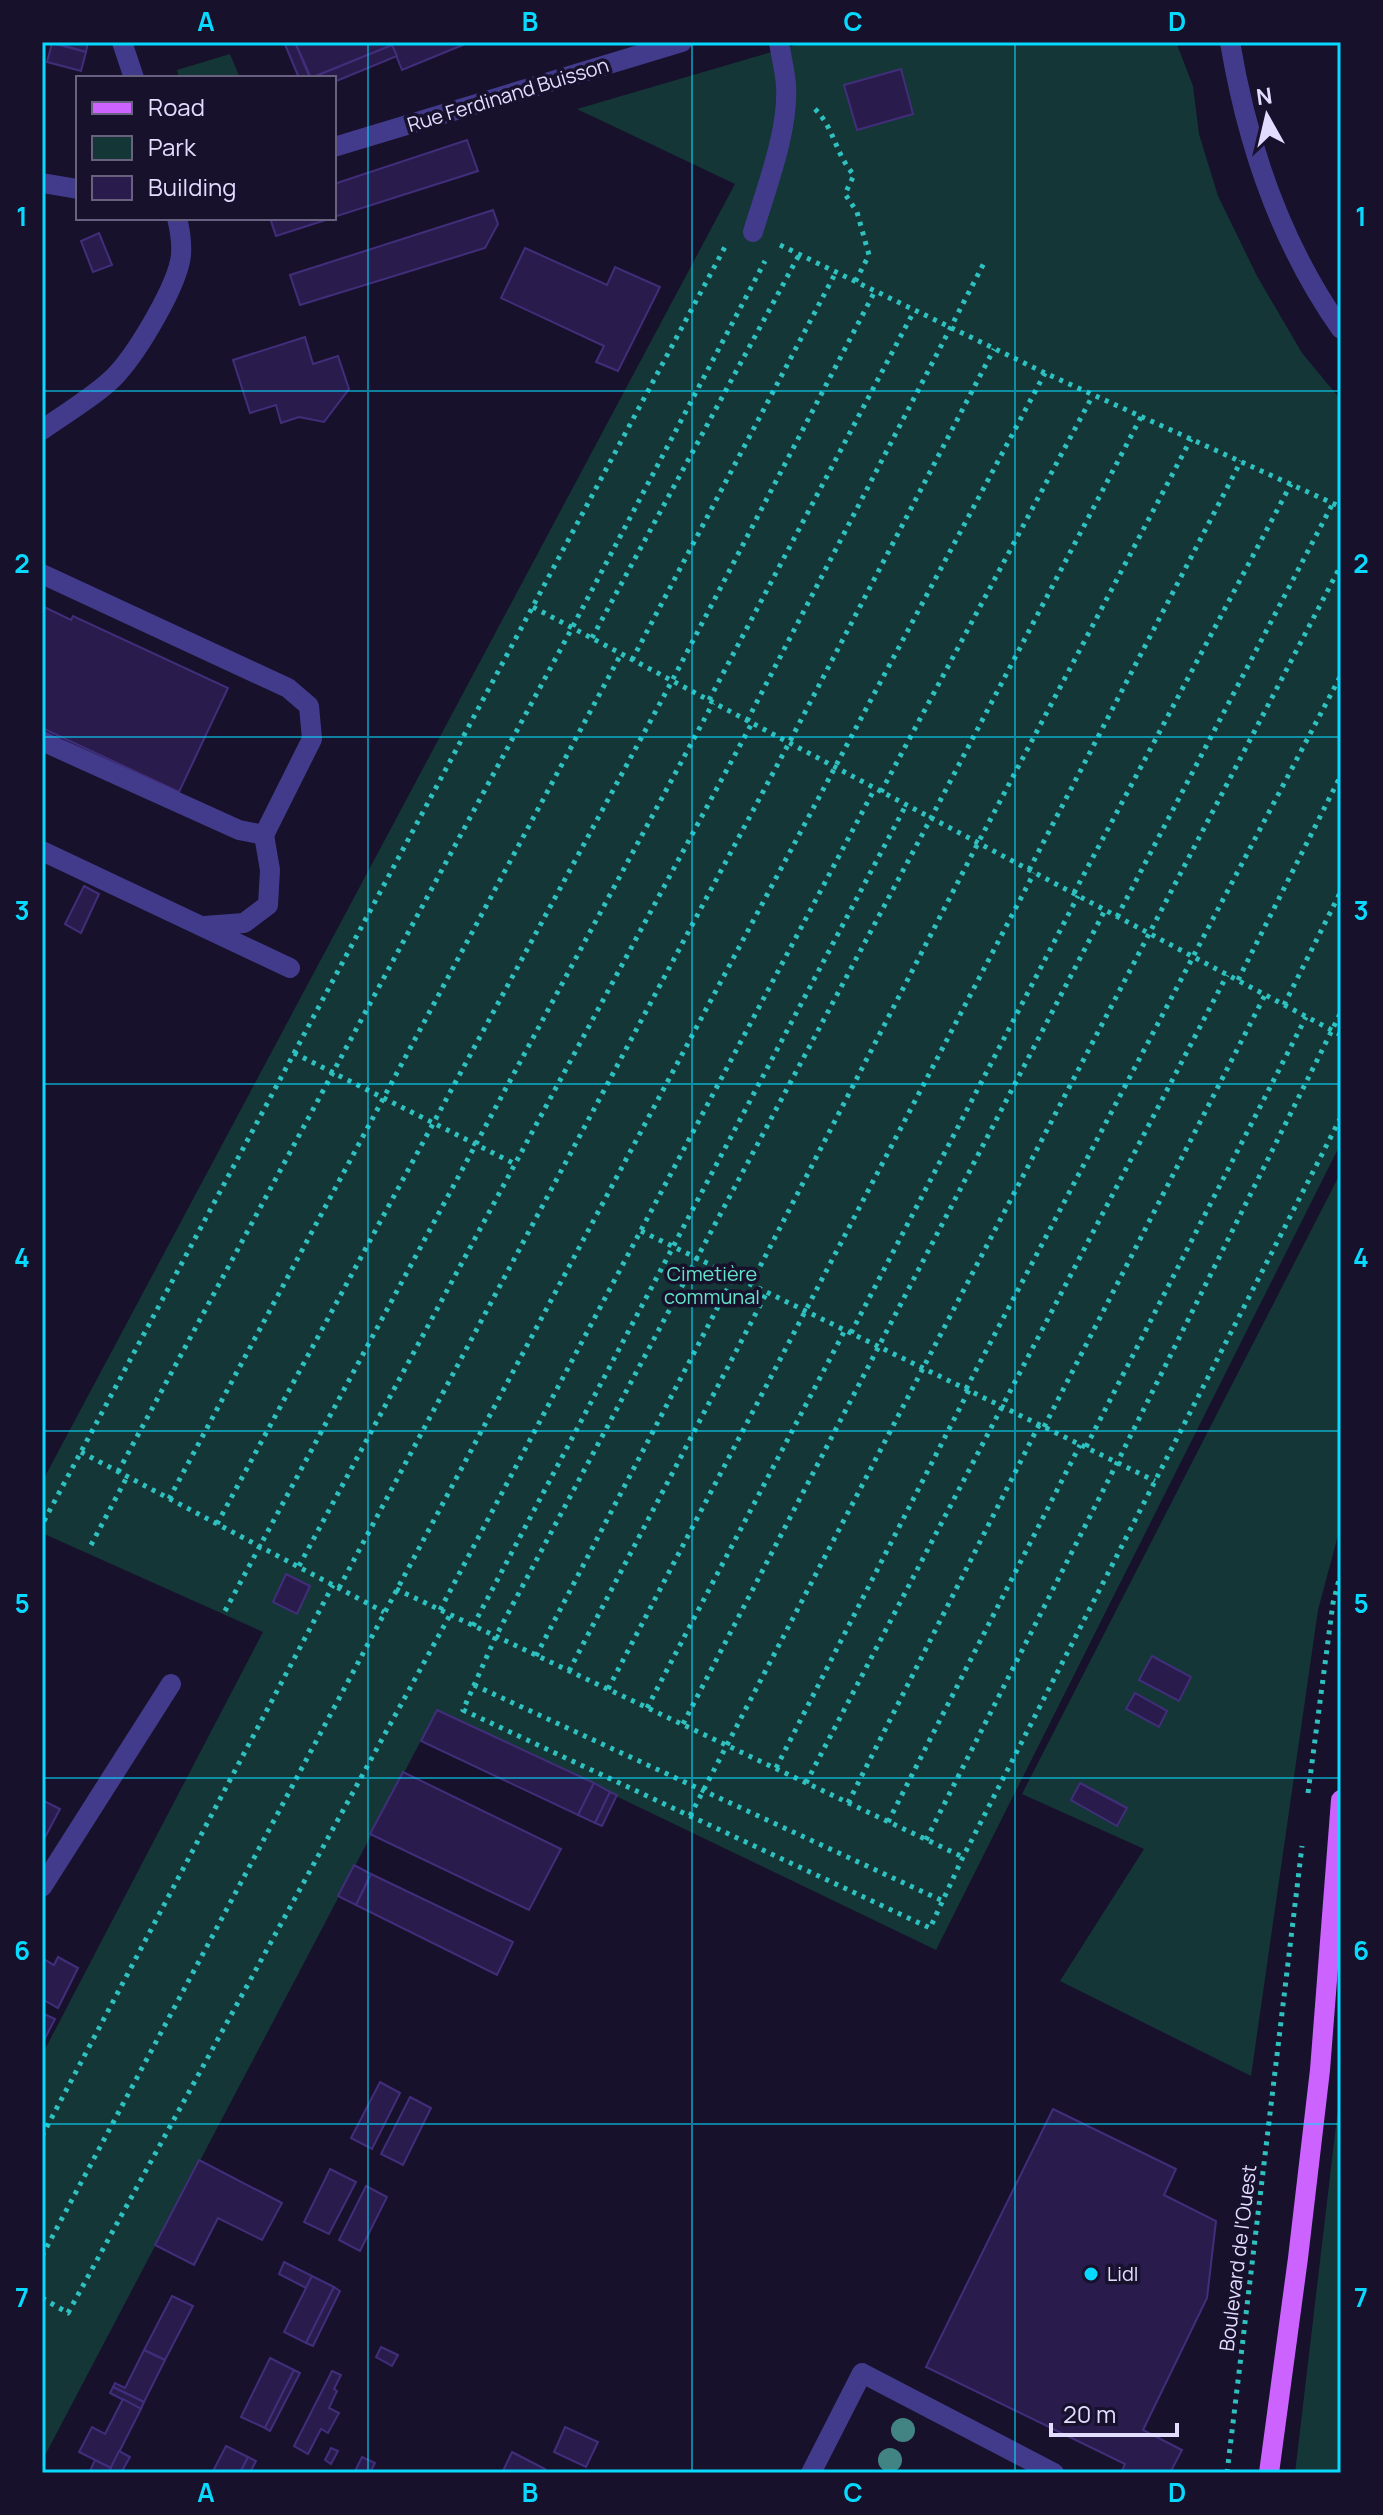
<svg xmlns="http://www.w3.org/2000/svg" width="1383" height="2515" font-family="Manrope,sans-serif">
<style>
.green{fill:#143636}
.building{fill:#291c4d;stroke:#412e7a;stroke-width:2}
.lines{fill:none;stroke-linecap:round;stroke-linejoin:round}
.path{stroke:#2ec1bf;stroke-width:5;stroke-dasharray:4 6;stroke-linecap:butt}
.minor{stroke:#423b8c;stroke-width:20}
.major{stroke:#cc63ff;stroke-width:20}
.tree{fill:#418483}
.grid{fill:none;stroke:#08daff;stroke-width:2;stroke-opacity:0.55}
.poi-dot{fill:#08daff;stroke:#17112c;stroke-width:3}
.labels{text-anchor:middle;stroke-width:7;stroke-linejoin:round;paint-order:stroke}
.street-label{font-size:20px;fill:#e2dcff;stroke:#17112c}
.park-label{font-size:20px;fill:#63e3ca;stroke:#17112c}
.poi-label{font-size:20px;fill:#e2dcff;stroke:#17112c;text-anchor:start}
.neatline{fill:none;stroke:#08daff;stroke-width:3}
.grid-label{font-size:26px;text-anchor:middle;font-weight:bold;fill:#08daff}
</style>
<rect width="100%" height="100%" fill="#17112c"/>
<g class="green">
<polygon points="806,42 1176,42 1193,86 1199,134 1218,196 1257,276 1302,353 1341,400 1341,1143 936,1950 437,1710 42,2461 42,2055 263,1632 42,1533 42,1482 735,184 577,109"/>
<polygon points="230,54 240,78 179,78 177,70"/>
<polygon points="1341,1172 1341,1524 1318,1610 1251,2076 1060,1981 1144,1849 1022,1794"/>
<polygon points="1339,2100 1341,2101 1341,2473 1295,2473"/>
</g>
<g class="building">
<polygon points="52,42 88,42 86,52"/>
<polygon points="284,42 295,42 310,78 299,78"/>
<polygon points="295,42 470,42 402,70 392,45 311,78"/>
<polygon points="52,43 86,52 81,71 47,62"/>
<polygon points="392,45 397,56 334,82 334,78 311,78"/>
<polygon points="901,69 913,114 857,130 844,85"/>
<polygon points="467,140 478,171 334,217 334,184"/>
<polygon points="493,210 498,224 485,248 300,305 290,275"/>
<polygon points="270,218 332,218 276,236"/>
<polygon points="99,233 112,265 93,272 81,241"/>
<polygon points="525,248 607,285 615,267 660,287 618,371 596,362 604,346 501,298"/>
<polygon points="305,337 313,364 338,356 349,389 324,422 299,417 281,423 276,405 250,413 233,360"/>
<polygon points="42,606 71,620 73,616 228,688 179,792 42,728"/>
<polygon points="84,886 99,894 81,933 65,924"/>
<polygon points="286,1574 310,1586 297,1614 273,1602"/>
<polygon points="1152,1656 1191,1677 1179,1701 1139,1680"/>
<polygon points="1135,1693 1167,1711 1159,1727 1126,1709"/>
<polygon points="437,1710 594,1783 578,1815 421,1741"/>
<polygon points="403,1772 561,1849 529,1910 370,1834"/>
<polygon points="594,1783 610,1792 595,1823 578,1815"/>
<polygon points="1080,1783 1127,1808 1117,1826 1071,1800"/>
<polygon points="610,1792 617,1795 602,1826 595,1823"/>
<polygon points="42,1800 60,1809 42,1843"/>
<polygon points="354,1865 371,1874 356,1905 338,1896"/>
<polygon points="371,1874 513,1942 497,1975 356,1905"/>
<polygon points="58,1957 78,1968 58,2008 42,1999 42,1958 54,1965"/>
<polygon points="42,2013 55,2019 42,2044"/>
<polygon points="380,2082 400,2093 372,2149 351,2138"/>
<polygon points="410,2097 431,2108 403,2165 381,2154"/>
<polygon points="1053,2109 1176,2169 1164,2195 1216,2221 1207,2298 1143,2430 1182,2450 1170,2473 1121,2473 1125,2464 926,2367"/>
<polygon points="199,2160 282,2203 262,2240 218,2218 194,2265 155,2245"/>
<polygon points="330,2169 356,2182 329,2234 304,2222"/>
<polygon points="366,2186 387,2197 360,2251 339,2240"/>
<polygon points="284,2262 312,2276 306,2288 279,2274"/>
<polygon points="312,2276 334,2287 306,2343 284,2332"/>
<polygon points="334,2287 340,2291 313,2346 306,2343"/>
<polygon points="172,2296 193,2306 165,2360 144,2350"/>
<polygon points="381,2347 398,2355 392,2366 376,2357"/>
<polygon points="144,2350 165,2360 144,2402 113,2387 115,2383 125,2388"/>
<polygon points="270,2358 294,2370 265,2428 241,2417"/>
<polygon points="294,2370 300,2373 270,2431 265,2428"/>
<polygon points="332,2371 341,2375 334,2389 337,2391 329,2408 339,2413 328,2433 321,2429 308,2454 294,2446"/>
<polygon points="113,2387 144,2402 141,2409 110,2393"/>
<polygon points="123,2399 141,2409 111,2468 79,2452 92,2427 105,2434"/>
<polygon points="565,2427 598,2442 586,2467 554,2452"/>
<polygon points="226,2446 248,2457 240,2473 212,2473"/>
<polygon points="331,2448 338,2451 331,2464 325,2460"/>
<polygon points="119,2451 130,2457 121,2473 108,2473"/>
<polygon points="512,2452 545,2469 543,2473 502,2473"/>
<polygon points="248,2457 256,2461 250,2473 240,2473"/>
<polygon points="362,2457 375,2463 370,2473 354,2473"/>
<polygon points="95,2460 111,2468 108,2473 89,2473"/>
</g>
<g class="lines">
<g class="path">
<path d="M 815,109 C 835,129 835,154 854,175 L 845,194 L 857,212 L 869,255 L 855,282"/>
<polyline points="780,245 1045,373 1341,507"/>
<polyline points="1141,417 931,818 496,1636 463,1710 930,1928 963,1857 1341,1117"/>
<polyline points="533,607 1341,1035"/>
<polyline points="592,638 799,255"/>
<polyline points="632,660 836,272"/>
<polyline points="709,700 914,311"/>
<polyline points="747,721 985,261"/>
<polyline points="881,792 1093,395"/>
<polyline points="1029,870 1241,461"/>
<polyline points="1074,893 1291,484"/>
<polyline points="1117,917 1333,503"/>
<polyline points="1238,980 1341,775"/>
<polyline points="1284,1005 1341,891"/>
<polyline points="294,1053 515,1164"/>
<polyline points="641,1231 1155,1481"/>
<polyline points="751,1284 978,843 1191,439"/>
<polyline points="851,1333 1078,896"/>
<polyline points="966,1389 1341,675"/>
<polyline points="1044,1427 1265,995"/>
<polyline points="1086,1447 1306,1017"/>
<polyline points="81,1452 384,1612"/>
<polyline points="118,1472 572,628 765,261"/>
<polyline points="169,1499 621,654"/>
<polyline points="44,1521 726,245"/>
<polyline points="217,1524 672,681 875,291"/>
<polyline points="91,1545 127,1477"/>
<polyline points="299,1566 752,723"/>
<polyline points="339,1588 789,743 994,349"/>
<polyline points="396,1589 963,1857"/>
<polyline points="440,1610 875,788"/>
<polyline points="225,1611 713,703"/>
<polyline points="473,1626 906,805"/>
<polyline points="536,1656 734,1276"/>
<polyline points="569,1671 767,1292"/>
<polyline points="474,1685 943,1901"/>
<polyline points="608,1689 1034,873"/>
<polyline points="647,1708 845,1330"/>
<polyline points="683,1724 1105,910"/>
<polyline points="776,1768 969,1390"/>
<polyline points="806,1783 1227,975"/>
<polyline points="1308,1793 1333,1603 1341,1572"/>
<polyline points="848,1803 1039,1425"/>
<polyline points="690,1816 1341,565"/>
<polyline points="888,1822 1080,1445"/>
<polyline points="926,1840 1117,1463 1341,1012"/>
<polyline points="42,2136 333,1585"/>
<polyline points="42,2256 1045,373"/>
<polyline points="42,2298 68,2313 450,1615"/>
<polyline points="1227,2473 1302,1846"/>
</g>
<g class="minor">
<polyline points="122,42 134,78"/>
<path d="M 1230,42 C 1247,144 1281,244 1341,329"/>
<polyline points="334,147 682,42"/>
<polyline points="42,183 78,189"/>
<path d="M 753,232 C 766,189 789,130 786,85 C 785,71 781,56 779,42"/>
<path d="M 42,430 C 63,415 100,393 117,374 C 138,351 178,285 181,255 C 182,242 180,230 177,218"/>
<polyline points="42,574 288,688 309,706 312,739 264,835 239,830 42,741"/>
<polyline points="42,851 290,968"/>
<polyline points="204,926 244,923 268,905 270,870 264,835"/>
<polyline points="42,1887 171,1684"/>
<polyline points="811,2473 862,2373 1054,2473"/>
</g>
<polyline class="major" points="1269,2473 1298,2258 1320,2070 1341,1800"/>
</g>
<g class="tree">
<circle cx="903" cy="2430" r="12"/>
<circle cx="890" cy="2460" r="12"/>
</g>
<path class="grid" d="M 368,42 L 368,2473M 692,42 L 692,2473M 1015,42 L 1015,2473M 42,391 L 1341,391M 42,737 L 1341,737M 42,1084 L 1341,1084M 42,1431 L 1341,1431M 42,1778 L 1341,1778M 42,2124 L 1341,2124"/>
<circle class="poi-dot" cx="1091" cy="2274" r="8"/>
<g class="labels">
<g class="street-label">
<text transform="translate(508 95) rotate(-17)" y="7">Rue Ferdinand Buisson</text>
<text transform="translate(1238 2258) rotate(-83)" y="7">Boulevard de l'Ouest</text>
</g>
<g class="park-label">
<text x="712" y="1281">Cimetière<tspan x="712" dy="23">communal</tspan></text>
</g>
<g class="poi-label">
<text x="1107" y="2281">Lidl</text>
</g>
</g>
<rect width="1383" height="2515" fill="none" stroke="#17112c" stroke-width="88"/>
<rect x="76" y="76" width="260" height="144" fill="#17112c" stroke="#686280" stroke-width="2"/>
<rect x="92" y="102" width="40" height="12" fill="#cc63ff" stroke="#686280" stroke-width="2"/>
<text x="148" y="116" font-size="24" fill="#e2dcff">Road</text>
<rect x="92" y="136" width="40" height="24" fill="#143636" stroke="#686280" stroke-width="2"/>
<text x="148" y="156" font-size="24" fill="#e2dcff">Park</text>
<rect x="92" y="176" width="40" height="24" fill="#291c4d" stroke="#686280" stroke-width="2"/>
<text x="148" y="196" font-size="24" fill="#e2dcff">Building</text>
<g transform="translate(1267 116) rotate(352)" stroke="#17112c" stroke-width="6" paint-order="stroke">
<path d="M0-6L14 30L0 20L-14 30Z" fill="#e2dcff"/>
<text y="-12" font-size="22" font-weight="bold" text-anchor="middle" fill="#e2dcff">N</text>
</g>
<path d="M1051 2423v12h126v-12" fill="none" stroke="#e2dcff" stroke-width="4"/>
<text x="1063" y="2423" font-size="24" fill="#e2dcff" stroke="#17112c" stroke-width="6" paint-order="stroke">20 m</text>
<rect x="44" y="44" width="1295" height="2427" class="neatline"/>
<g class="grid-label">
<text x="206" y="31">A</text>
<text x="530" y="31">B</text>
<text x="853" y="31">C</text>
<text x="1177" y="31">D</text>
<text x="22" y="226">1</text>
<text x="1361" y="226">1</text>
<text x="22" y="573">2</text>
<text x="1361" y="573">2</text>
<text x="22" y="920">3</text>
<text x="1361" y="920">3</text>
<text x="22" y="1267">4</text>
<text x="1361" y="1267">4</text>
<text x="22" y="1613">5</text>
<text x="1361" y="1613">5</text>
<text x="22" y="1960">6</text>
<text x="1361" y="1960">6</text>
<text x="22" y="2307">7</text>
<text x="1361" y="2307">7</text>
<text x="206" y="2502">A</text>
<text x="530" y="2502">B</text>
<text x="853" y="2502">C</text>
<text x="1177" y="2502">D</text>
</g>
</svg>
